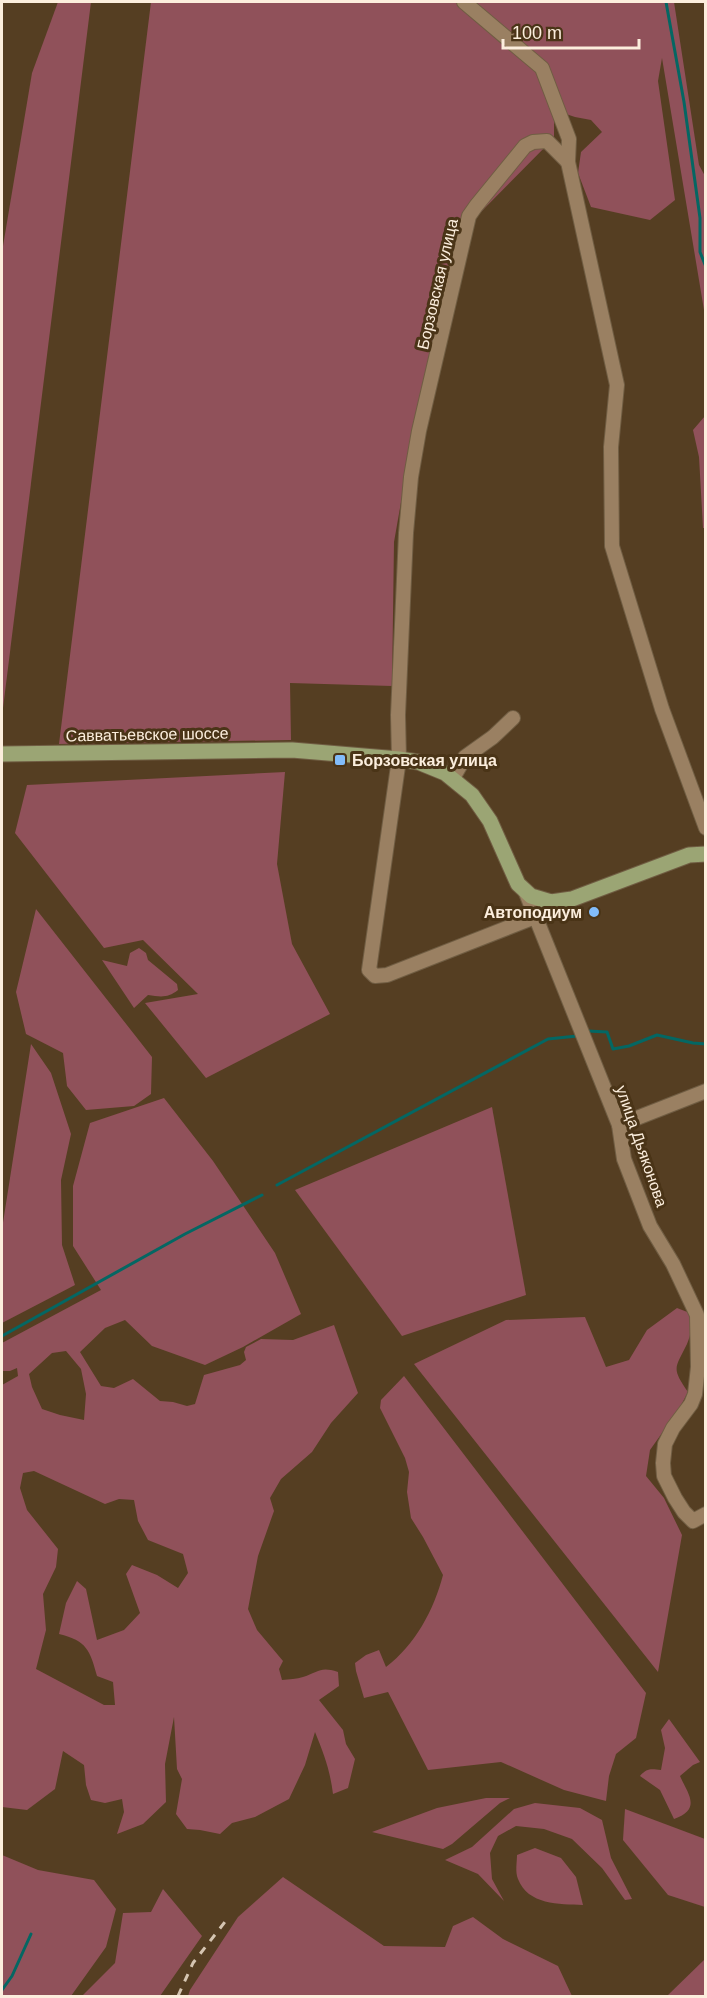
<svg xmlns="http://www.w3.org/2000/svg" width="707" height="1998" font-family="Helvetica,sans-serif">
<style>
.green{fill:#90515a;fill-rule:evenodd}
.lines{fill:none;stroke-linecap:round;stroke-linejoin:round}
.stream{stroke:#046763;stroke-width:3}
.minor-casing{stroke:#705d43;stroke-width:16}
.major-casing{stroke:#705d43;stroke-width:17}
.minor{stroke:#9a8062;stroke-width:14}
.major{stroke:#9ba574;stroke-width:15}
.rail{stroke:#d5c5b1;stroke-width:3;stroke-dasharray:8 8;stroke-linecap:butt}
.poi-dot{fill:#82bcfa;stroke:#4a3417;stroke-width:2}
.labels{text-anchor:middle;stroke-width:6;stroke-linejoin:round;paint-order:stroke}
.street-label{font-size:16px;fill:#fceedd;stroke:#4a3417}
.poi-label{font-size:16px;font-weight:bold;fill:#fceedd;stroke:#4a3417;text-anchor:start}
</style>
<rect width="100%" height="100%" fill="#553e22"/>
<g class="green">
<polygon points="58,2 91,2 2,716 2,252 32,73"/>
<polygon points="151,2 674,2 699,165 705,176 705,316 662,58 658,81 675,200 650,220 591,207 578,173 581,152 602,132 591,120 575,117 554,110 554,138 473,220 451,249 438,337 435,390 413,434 394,542 392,686 290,683 291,740 59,744"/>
<polygon points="705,416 706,528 703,528 699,457 693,430"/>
<polygon points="285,772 277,864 292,944 330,1014 206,1078 145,1003 198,994 143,940 104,948 15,833 27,785"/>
<polygon points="36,909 152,1057 151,1094 134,1106 86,1110 67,1086 63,1053 26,1034 16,992"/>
<path d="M 139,948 L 146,953 L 148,960 L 177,984 L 178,990 C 168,998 161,997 148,995 L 134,1008 L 102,960 L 127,966 L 130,953 Z"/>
<polygon points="31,1044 51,1073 71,1134 61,1180 62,1245 75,1285 2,1323 2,1229"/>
<path d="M 164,1098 L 213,1161 L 275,1253 L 301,1314 L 243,1347 L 205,1365 L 152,1346 L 125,1320 L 105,1328 L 80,1352 L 101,1386 L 114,1388 L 133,1379 L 160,1401 L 173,1402 L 187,1406 L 195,1404 L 204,1375 L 240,1365 L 246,1360 L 244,1352 L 246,1347 L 261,1339 L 293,1340 L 334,1325 L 358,1393 L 331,1423 L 312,1452 L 281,1479 L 270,1498 L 274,1511 L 258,1556 L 248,1609 L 257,1630 L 283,1661 L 279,1669 L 282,1680 C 289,1679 297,1679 303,1677 C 319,1672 320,1666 338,1672 L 339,1686 L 319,1700 L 343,1730 L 346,1744 L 355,1759 L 348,1788 L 333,1794 C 330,1770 324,1754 315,1732 L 305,1765 L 289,1799 L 255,1817 L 232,1823 L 220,1834 L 200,1830 L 187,1829 L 176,1814 L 182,1779 L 177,1769 L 174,1717 L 165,1764 L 166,1802 L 143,1824 L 117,1834 L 124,1812 L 122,1799 L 105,1803 L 91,1800 L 86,1785 L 84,1765 L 63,1751 L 55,1789 L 27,1810 L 2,1807 L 2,1385 L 18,1376 L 17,1368 L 10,1371 L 2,1371 L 2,1343 L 101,1290 L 73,1246 L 73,1186 L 90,1123 ZM 66,1351 L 81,1369 L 86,1394 L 84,1420 L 60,1415 L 42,1409 L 32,1387 L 29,1374 L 52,1353 ZM 34,1471 L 105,1504 L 119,1499 L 134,1500 L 138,1521 L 148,1540 L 183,1554 L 188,1573 L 178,1588 L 157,1575 L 132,1565 L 126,1574 L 140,1613 L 124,1630 L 97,1640 L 86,1589 L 77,1581 L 66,1603 L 59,1634 C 87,1641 90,1650 97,1676 L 113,1682 L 115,1705 L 104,1705 L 36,1669 L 46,1630 L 43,1594 L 56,1567 L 58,1549 L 27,1510 L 20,1488 L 23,1473 Z"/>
<polygon points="492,1107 526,1295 402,1336 295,1190"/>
<path d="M 677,1308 L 695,1315 C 692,1324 691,1335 687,1344 C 675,1369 671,1367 688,1392 L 679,1409 L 650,1450 L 646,1476 L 664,1498 L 682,1535 L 658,1672 L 414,1364 L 506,1320 L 585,1317 L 606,1367 L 629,1360 L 647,1330 Z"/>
<path d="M 404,1376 L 646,1693 L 636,1738 L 616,1754 L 609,1776 L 606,1801 L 564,1790 L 501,1762 L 428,1770 L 388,1692 L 364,1698 L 356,1671 L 355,1663 L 366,1655 L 379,1650 L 386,1667 C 415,1645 434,1610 443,1575 L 423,1537 L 411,1518 L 407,1492 L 409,1472 L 405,1458 L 380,1408 L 381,1400 Z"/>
<path d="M 669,1719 L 700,1762 L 693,1765 L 680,1776 C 688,1794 702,1809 674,1819 L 660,1790 L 640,1776 C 647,1768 651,1769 661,1770 L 665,1748 L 661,1730 Z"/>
<polygon points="486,1798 510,1798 500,1803 452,1844 443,1849 372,1832 437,1808"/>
<polygon points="535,1803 580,1808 602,1820 611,1858 632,1899 625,1900 602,1868 572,1839 544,1829 516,1826 498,1836 490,1853 492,1879 504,1901 478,1874 445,1860 472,1847 514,1809"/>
<polygon points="625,1809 705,1839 705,1907 668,1895 623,1840"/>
<path d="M 535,1848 L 561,1858 L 576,1877 L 583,1905 C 559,1904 528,1905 518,1879 C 515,1872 517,1862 517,1855 Z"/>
<polygon points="2,1855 38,1870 94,1880 116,1909 106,1947 71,1996 2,1996"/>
<polygon points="283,1877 384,1946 445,1947 453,1926 473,1917 503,1939 558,1966 572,1996 188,1996 190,1990 238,1917"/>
<polygon points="163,1889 202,1936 160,1996 82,1996 115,1963 123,1913 151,1912"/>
<polygon points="705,1959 705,1996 667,1996"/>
</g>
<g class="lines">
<g class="stream">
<polyline points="666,2 684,102 700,218 700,252 706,267"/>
<polyline points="588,1031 607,1032 613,1049 629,1046 657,1035 693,1043 706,1044"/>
<polyline points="277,1185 548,1039 577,1036"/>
<polyline points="2,1336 185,1234 262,1195"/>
<polyline points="2,1990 12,1976 31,1934"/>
</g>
<defs>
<g id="minor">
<polyline points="464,2 542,68 569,139 568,162 617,385 611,447 612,546 662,709 706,828"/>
<polyline points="453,778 465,757 493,737 513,718"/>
<polyline points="526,893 619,1125 624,1159 650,1226 673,1264 697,1315 698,1367 695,1394 691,1404 673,1428 665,1444 663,1463 664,1476 675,1498 684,1512 693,1521 706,1514"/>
<polyline points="535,917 387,975 375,976 369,970 399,759 398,715 406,533 411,477 419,431 469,216 476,206 525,146 533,142 547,141 568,162"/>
<polyline points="619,1125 706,1091"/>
</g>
<polyline id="major" points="2,754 292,750 399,759 418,762 445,773 472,795 490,821 518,884 531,896 551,902 572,899 689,855 706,854"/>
</defs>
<use href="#minor" class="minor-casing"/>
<use href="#major" class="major-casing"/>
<use href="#minor" class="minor"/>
<use href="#major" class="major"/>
<polyline class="rail" points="178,1996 193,1963 228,1918"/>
</g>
<g class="poi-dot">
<rect x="334" y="754" width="12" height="12" rx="3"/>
<circle cx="594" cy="912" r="6"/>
</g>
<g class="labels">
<g class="street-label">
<text transform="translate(437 284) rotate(-77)" y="6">Борзовская улица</text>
<text transform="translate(147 734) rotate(-1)" y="6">Савватьевское шоссе</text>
<text transform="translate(642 1146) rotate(71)" y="6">улица Дьяконова</text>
</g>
<g class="poi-label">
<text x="352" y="766">Борзовская улица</text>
<text x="582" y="918" text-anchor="end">Автоподиум</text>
</g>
</g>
<rect width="707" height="1998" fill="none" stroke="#fceedd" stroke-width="6"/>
<path d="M503 39v9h136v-9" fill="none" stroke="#fceedd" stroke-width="3"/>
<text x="512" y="39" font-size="18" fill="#fceedd" stroke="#4a3417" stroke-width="4.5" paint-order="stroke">100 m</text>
</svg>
